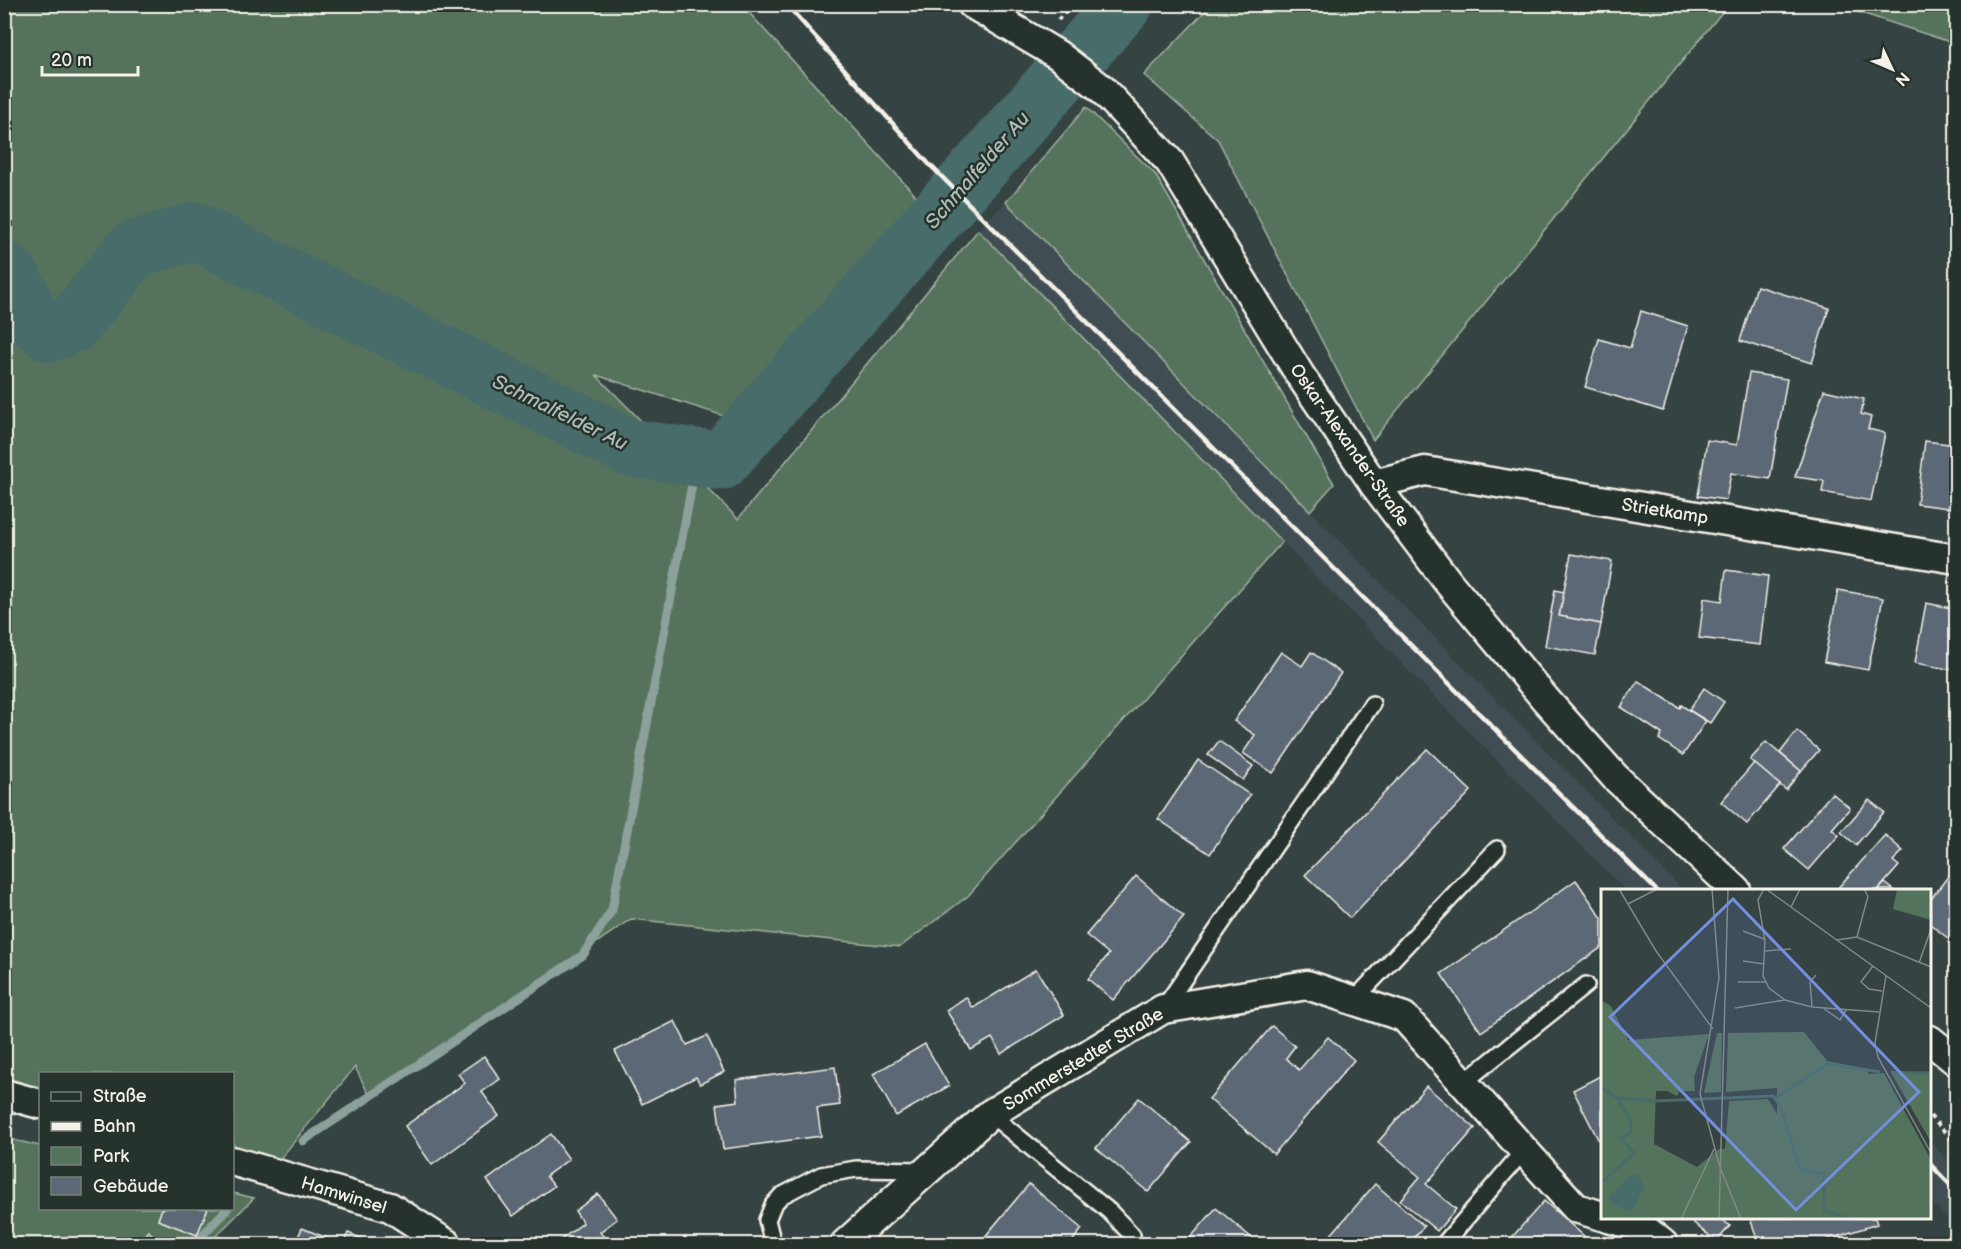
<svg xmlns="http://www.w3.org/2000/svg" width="1961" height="1249" font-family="'Balsamiq Sans',sans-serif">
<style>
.built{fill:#414e52}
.green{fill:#54735c;stroke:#a4b2a2;stroke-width:1.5}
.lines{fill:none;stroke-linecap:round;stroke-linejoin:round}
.stream{stroke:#8ca19c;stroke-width:9}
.river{stroke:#476c6a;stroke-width:58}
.building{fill:#5c6876;stroke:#f4f1e8;stroke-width:1.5}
.service-casing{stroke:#f4f1e8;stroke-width:20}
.minor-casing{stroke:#f4f1e8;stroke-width:33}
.path{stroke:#f4f1e8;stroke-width:4;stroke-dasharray:4.5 4.5;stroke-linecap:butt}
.service{stroke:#26332d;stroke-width:15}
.minor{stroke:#26332d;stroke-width:28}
.rail{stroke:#f4f1e8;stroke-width:4.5}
.labels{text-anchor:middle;stroke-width:5;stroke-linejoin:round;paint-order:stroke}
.street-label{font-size:18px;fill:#f4f1e8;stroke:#26332d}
.water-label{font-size:20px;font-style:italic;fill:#afbcb6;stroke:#26332d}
.inset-river{fill:none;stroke:#476c6a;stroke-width:3}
.inset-road{fill:none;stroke:#828985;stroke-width:1.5}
.view{fill:#738fde;fill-opacity:0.15;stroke:#738fde;stroke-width:3}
.inset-edge{fill:none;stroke:#f4f1e8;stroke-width:3}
</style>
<rect width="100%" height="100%" fill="#364343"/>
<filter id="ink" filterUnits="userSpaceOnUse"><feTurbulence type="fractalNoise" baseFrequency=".0167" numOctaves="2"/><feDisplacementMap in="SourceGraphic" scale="12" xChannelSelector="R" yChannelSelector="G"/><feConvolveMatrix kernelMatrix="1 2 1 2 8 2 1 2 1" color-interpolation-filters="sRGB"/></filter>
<g filter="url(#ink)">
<g class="built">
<polygon points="1006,202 1310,511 1683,890 1625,890 1282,542 978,230"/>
<polygon points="1930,1142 1956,1169 1956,1228 1930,1200"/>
</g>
<g class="green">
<polygon points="4,5 742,5 917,197 727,417 596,375 738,519 978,230 1282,542 968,896 900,947 631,919 371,1099 355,1067 280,1159 233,1146 232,1074 40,1074 40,1093 5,1083"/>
<polygon points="1211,5 1211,4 1728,5 1373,440 1218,140 1144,75"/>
<polygon points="1837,5 1956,5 1956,44"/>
<polygon points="1086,107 1155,174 1334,484 1310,511 1006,202"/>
<polygon points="5,1138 40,1146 40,1208 232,1208 233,1193 254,1198 208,1244 5,1244"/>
</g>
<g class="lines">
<g class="stream">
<polyline points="303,1141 583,955 612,910 697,458"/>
<polyline points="194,1244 228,1208"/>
</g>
<polyline class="river" points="4,270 11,276 31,317 50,333 73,324 133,250 195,231 631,448 721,461 1124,4"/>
</g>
<g class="building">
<polygon points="1757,286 1829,308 1812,363 1740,341"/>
<polygon points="1641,311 1688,326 1663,411 1585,387 1599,339 1630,348"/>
<polygon points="1749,373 1787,379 1770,479 1731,473 1726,500 1698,496 1707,440 1737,445"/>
<polygon points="1824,390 1864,399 1861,414 1871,417 1868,429 1885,433 1871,501 1822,492 1824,481 1795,477"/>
<polygon points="1925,441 1956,445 1956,509 1917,504"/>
<polygon points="1571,554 1612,561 1601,624 1559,616"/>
<polygon points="1726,570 1768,576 1760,645 1699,638 1704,598 1722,601"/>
<polygon points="1555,590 1564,592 1559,616 1601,624 1595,655 1545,646"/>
<polygon points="1838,590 1883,598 1868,670 1824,662"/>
<polygon points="1926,603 1956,609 1956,653 1953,670 1915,663"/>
<polygon points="1281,652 1302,666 1311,652 1341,673 1273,773 1243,753 1255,735 1234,721"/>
<polygon points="1638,681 1680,708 1681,705 1706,721 1683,755 1659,739 1662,734 1621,707"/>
<polygon points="1704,688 1724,702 1710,723 1689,710"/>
<polygon points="1797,731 1819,750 1801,771 1780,753"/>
<polygon points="1219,741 1253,766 1243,780 1208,755"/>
<polygon points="1766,742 1801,771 1786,790 1750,760"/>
<polygon points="1427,749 1471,791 1350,918 1305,875"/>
<polygon points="1198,760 1250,795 1210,854 1158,819"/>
<polygon points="1754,763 1780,785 1747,824 1721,802"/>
<polygon points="1832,793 1850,808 1832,829 1839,835 1809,870 1784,849"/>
<polygon points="1869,800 1884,812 1856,845 1841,832"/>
<polygon points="1885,835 1903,851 1893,861 1899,866 1878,890 1836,890"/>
<polygon points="1956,866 1956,940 1954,943 1930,924 1930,900"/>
<polygon points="1136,876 1184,917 1113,1000 1088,979 1109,954 1086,935"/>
<polygon points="1576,880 1602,918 1602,947 1481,1032 1441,974"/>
<polygon points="1885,883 1894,890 1878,890"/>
<polygon points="1036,969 1064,1015 1001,1054 992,1038 971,1050 946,1010 966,997 973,1008"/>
<polygon points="675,1021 687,1045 707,1036 724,1072 700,1084 696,1077 642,1104 615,1051"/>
<polygon points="1272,1026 1295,1046 1286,1058 1299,1070 1328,1037 1354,1060 1274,1154 1209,1099"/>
<polygon points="925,1044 949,1086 896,1116 873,1074"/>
<polygon points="484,1056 500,1079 482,1092 499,1116 432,1165 405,1126 465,1083 458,1074"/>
<polygon points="835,1067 840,1105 817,1108 821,1136 723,1149 717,1104 738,1101 736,1080"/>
<polygon points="1602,1075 1602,1145 1601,1145 1573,1090"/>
<polygon points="1426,1086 1475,1128 1426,1184 1456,1209 1437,1231 1400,1200 1420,1177 1378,1142"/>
<polygon points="1139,1098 1191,1142 1148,1192 1096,1148"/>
<polygon points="551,1134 569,1159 546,1176 554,1186 513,1216 487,1180"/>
<polygon points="1029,1184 1082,1229 1070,1244 989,1244 983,1239"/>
<polygon points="1375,1184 1424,1226 1408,1244 1323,1244"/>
<polygon points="598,1194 617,1219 600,1232 609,1244 555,1244 583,1223 575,1211"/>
<polygon points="1544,1201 1593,1244 1506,1244"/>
<polygon points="162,1208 208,1208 197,1235 158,1220"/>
<polygon points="1216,1208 1259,1244 1185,1244"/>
<polygon points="1688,1218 1720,1218 1730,1226 1716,1242"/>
<polygon points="1750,1218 1875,1218 1877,1224 1813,1244 1759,1244"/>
<polygon points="302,1228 342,1244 295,1244"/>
<polygon points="148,1231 164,1244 137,1244"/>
<polygon points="348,1233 376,1244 343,1244"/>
</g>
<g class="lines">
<defs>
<g id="service">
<polyline points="1353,1001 1497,849"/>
<polyline points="1163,1009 1372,704"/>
<polyline points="1463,1083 1586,985"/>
<polyline points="990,1114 1109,1211 1132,1235 1133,1244"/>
<polyline points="775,1244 772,1240 767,1220 773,1205 781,1196 821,1175 856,1169 926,1170"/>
<polyline points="1444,1244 1524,1150"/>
</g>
<g id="minor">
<polyline points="972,4 1058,55 1101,88 1170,162 1300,375 1374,484 1448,582 1546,700 1615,777 1736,890"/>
<polyline points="1374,484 1425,471 1956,559"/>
<polyline points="1930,1040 1956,1061"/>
<polyline points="4,1094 40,1104"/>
<polyline points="232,1161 390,1207 447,1244"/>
<polyline points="1608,1218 1642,1227 1663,1244"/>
<polyline points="845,1244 990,1114 1163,1009 1307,985 1404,1017 1576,1208 1602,1216"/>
</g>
</defs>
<use href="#service" class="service-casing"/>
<use href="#minor" class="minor-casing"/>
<g class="path">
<polyline points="1058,20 1072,4"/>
<polyline points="1930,1116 1956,1144"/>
</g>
<use href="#service" class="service"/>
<use href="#minor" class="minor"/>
<g class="rail">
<polyline points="786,4 928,163 1656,890"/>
<polyline points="1930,1164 1956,1191"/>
</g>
</g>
</g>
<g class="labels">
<g class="street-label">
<text transform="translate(1350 445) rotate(55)" y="6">Oskar-Alexander-Straße</text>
<text transform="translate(1665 511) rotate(9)" y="6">Strietkamp</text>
<text transform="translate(1083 1059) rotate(-31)" y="6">Sommerstedter Straße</text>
<text transform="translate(344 1195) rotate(17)" y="6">Hamwinsel</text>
</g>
<g class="water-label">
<text transform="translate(977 170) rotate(-49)" y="7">Schmalfelder Au</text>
<text transform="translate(560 412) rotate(26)" y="7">Schmalfelder Au</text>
</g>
</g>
<g transform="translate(1601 889)">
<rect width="330" height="330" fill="#364343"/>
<path d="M 296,0 L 330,0 L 330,31 L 292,20 ZM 0,111 L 10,117 L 27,151 L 108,145 L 93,188 L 94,202 L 79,202 L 76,207 L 66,202 L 55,202 L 53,255 L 96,278 L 118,260 L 124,260 L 128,212 L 167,210 L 176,225 L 176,199 L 125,203 L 127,144 L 203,143 L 226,172 L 268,180 L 267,185 L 283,184 L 330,271 L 330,330 L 0,330 ZM 116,144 L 121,144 L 120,203 L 103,204 ZM 289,182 L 330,183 L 330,253 Z" fill="#54735c"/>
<path d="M 30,286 L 37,286 L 43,297 L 32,320 L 26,322 L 9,313 L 8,308 Z" fill="#476c6a"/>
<path class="inset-river" d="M 292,184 L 330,184M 0,198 L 16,209 L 29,231 L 30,243 L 20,249 L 33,264 L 0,294M 16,209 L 54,212 L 172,207 L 179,217 L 199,280 L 223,285 L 223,322 L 250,330M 174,209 L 227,175 L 279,183"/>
<path class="inset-road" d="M 18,0 L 55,62 L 112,140M 111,0 L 118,89 L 99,205 L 119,278 L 140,330M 163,0 L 157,11 L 164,52 L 162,87 L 168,99 L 184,111 L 211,118 L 278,123M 165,0 L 330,119M 27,15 L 56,0M 190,18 L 199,0M 142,42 L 163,50M 256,48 L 267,7 L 263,0M 236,51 L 256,48 L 330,78M 164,62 L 190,60M 142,72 L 163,75M 318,74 L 330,40M 272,77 L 260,93 L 268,100 L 281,102M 285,87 L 274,154 L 277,168 L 330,264M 137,93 L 165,93M 211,118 L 209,93 L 215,86M 134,119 L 184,111M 222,119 L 239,131 L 245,121M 80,330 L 113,260M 118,330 L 127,0"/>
<path class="view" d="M 132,10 L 318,203 L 195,321 L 9,128 Z"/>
<rect width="330" height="330" class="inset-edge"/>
</g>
<rect width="1961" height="1249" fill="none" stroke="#26332d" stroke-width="24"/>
<rect x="12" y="12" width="1937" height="1225" fill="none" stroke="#f4f1e8" stroke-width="2" filter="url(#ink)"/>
<rect x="39" y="1072" width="195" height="138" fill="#26332d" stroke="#787f78" stroke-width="1.5"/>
<rect x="51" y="1092" width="30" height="9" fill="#26332d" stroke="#787f78" stroke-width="1.5"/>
<text x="93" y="1102" font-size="18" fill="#f4f1e8">Straße</text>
<rect x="51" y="1122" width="30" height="9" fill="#f4f1e8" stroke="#787f78" stroke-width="1.5"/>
<text x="93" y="1132" font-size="18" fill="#f4f1e8">Bahn</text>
<rect x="51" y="1147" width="30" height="18" fill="#54735c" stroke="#787f78" stroke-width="1.5"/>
<text x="93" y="1162" font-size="18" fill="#f4f1e8">Park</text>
<rect x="51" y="1177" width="30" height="18" fill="#5c6876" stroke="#787f78" stroke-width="1.5"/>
<text x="93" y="1192" font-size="18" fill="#f4f1e8">Gebäude</text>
<g transform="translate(1892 69) rotate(134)" stroke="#26332d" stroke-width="4.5" paint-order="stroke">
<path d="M0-4.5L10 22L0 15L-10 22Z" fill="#f4f1e8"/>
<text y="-9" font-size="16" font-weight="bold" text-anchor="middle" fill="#f4f1e8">N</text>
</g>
<path d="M42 66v9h96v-9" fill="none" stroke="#f4f1e8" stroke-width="3"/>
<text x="51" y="66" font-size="18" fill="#f4f1e8" stroke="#26332d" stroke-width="4.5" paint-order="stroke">20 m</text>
</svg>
